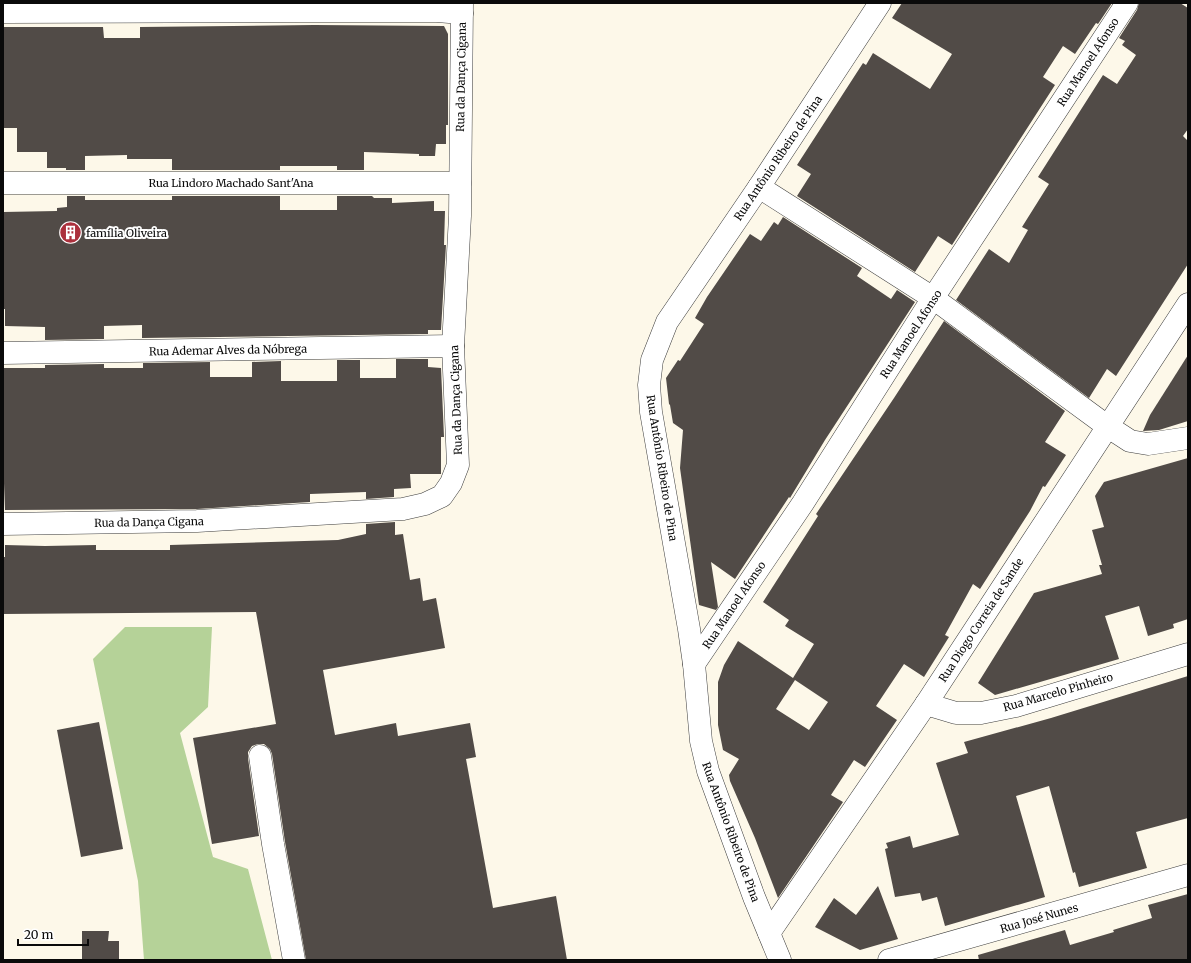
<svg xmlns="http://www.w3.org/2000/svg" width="1191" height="963" font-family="Merriweather,serif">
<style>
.forest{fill:#b5d298}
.building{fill:#514b47;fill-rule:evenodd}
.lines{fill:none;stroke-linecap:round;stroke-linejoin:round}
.minor-casing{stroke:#3d3d3d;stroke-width:23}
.minor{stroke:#fff;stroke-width:22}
.labels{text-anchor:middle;stroke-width:4;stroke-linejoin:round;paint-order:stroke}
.street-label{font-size:11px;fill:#0a0a0a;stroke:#fff}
.poi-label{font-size:11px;fill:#0a0a0a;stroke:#fff;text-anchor:start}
</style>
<rect width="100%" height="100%" fill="#fdf8e9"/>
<polygon class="forest" points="125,627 212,627 208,707 180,733 213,857 248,869 272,960 144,960 138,881 93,659"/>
<g class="building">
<polygon points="902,3 1112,3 1098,24 1096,23 1075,54 1063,46 1043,77 1055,85 952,245 938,236 915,272 797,196 811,174 797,165 863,63 866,65 873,53 930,89 952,54 892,18"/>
<polygon points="1139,3 1180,3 1188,8 1188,129 1183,136 1188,141 1188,264 1116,376 1107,369 1089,398 956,300 989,249 1009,263 1028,230 1022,227 1049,184 1038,177 1103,75 1117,84 1136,55 1122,45 1125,41 1119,38 1137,10"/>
<polygon points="314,25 444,26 448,34 448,125 446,125 446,144 436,144 435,156 419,156 419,154 364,152 364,170 337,170 337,166 280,166 280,170 172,170 172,159 127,159 127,155 85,156 85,170 66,170 66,168 47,168 47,152 17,152 17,128 3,128 3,27 103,27 104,38 140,38 140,27"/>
<polygon points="67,196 85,196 85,200 172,200 172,196 280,196 280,210 337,210 337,196 372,196 374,198 392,198 392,203 434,201 434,211 445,211 444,245 446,245 441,330 428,330 428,334 142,338 142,325 104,326 104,339 45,340 45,327 5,326 5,309 3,309 3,212 57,211 57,208 67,207"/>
<polygon points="783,217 862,268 857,276 891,299 897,290 915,302 825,440 790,498 789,497 735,579 711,562 718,607 716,610 699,605 680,468 683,430 673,423 670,405 669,404 666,378 678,360 680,361 704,324 695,318 707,297 750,234 761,241 774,222 778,225"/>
<path d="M 944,321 L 1065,411 L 1045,442 L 1066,455 L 1045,487 L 1043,486 L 1030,511 L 980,589 L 973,584 L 945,635 L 949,637 L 924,677 L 904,664 L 876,706 L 897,720 L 865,767 L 854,760 L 831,795 L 843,802 L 778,898 L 755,838 L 730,781 L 729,775 L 739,759 L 723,750 L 718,725 L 718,682 L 724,665 L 738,641 L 793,678 L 814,644 L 785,626 L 789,620 L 763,602 L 818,516 L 816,514 L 894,398 ZM 795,680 L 828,702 L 809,730 L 776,709 Z"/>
<polygon points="1188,355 1188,421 1159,430 1143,431 1150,415"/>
<polygon points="396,359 428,359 428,367 441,368 444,437 441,437 441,474 410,474 411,488 394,489 394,497 366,499 366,492 310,494 310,502 197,509 5,510 3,457 3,368 45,368 45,365 104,364 104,368 143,368 143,363 210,362 210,377 252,377 252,362 281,361 281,381 337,381 337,360 360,360 360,378 396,378"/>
<polygon points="1188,458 1188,619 1173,624 1174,628 1148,636 1139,606 1105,616 1119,659 995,695 978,683 1034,593 1102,574 1099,565 1102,565 1092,530 1104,527 1095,496 1104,482"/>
<polygon points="395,522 395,535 403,534 410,580 420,578 423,601 436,598 445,648 323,670 335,735 396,723 398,736 470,723 476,757 466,759 493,908 556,896 567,960 306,960 285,842 272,754 270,749 264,744 258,744 252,746 248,752 248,758 259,836 212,844 193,738 276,724 256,612 3,614 3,557 5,557 5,545 45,546 96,545 96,550 170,550 170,545 338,540 366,534 366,524"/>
<polygon points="1188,676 1188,818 1136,832 1147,868 1079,887 1075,872 1073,873 1049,786 1016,796 1045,897 945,926 937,897 922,901 920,893 895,897 885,849 888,848 886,843 910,836 913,848 959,835 936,763 968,753 964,742 1051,718"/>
<polygon points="99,722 123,849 81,857 57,730"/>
<polygon points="878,886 898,939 860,950 815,927 834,898 856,915"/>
<polygon points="1188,894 1188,960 979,960 978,955 1065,930 1070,945 1114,932 1113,930 1152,918 1148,905"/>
<polygon points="82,931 109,931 108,941 119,941 119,960 82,960"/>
</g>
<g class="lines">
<defs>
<g id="minor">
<polyline points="3,12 300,11 437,11 462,13"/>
<polyline points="3,183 460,183"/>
<polyline points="759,187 933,298 1107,426 1130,441 1148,444 1188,438"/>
<polyline points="3,353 453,346"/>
<polyline points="3,524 197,521 403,509 425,504 442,496 451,483 458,465 453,346 460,216 462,3"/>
<polyline points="694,664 803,503 933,298 1127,3"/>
<polyline points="926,704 956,713 981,713 1016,706 1188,654"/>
<polyline points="260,756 273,844 294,960"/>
<polyline points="769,933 926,704 1188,304"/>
<polyline points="780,960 754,897 708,771 701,741 694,664 689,629 651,412 649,385 652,360 667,322 759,187 880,3"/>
<polyline points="889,960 1188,875"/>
</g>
</defs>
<use href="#minor" class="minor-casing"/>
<use href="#minor" class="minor"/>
</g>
<defs>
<symbol id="building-disc" viewBox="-11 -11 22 22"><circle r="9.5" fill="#ab303c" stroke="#fff"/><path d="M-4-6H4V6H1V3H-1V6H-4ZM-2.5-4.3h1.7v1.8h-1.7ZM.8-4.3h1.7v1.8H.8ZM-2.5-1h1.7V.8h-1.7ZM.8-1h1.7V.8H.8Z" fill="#fff"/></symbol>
</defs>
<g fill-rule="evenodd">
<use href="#building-disc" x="58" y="220" width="25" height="25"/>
</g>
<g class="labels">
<g class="street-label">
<text transform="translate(1088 62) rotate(-57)" y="4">Rua Manoel Afonso</text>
<text transform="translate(461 77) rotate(-89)" y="4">Rua da Dança Cigana</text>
<text transform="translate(778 158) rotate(-56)" y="4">Rua Antônio Ribeiro de Pina</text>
<text x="231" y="187">Rua Lindoro Machado Sant'Ana</text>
<text transform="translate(911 334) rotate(-57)" y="4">Rua Manoel Afonso</text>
<text transform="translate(228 350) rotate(-1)" y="4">Rua Ademar Alves da Nóbrega</text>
<text transform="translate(456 400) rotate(-92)" y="4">Rua da Dança Cigana</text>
<text transform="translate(662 468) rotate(81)" y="4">Rua Antônio Ribeiro de Pina</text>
<text transform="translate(149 522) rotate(-1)" y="4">Rua da Dança Cigana</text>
<text transform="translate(734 605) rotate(-56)" y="4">Rua Manoel Afonso</text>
<text transform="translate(981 620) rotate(-57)" y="4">Rua Diogo Correia de Sande</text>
<text transform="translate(1058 692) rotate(-16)" y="4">Rua Marcelo Pinheiro</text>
<text transform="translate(731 832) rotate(70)" y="4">Rua Antônio Ribeiro de Pina</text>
<text transform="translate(1039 918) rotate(-16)" y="4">Rua José Nunes</text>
</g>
<g class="poi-label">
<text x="86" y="237">família Oliveira</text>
</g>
</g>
<rect width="1191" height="963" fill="none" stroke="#0a0a0a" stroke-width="8"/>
<path d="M18 939v6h70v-6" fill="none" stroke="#0a0a0a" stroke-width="2"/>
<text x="24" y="939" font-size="12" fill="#0a0a0a" stroke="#ffffff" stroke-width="3" paint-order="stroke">20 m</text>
</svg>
